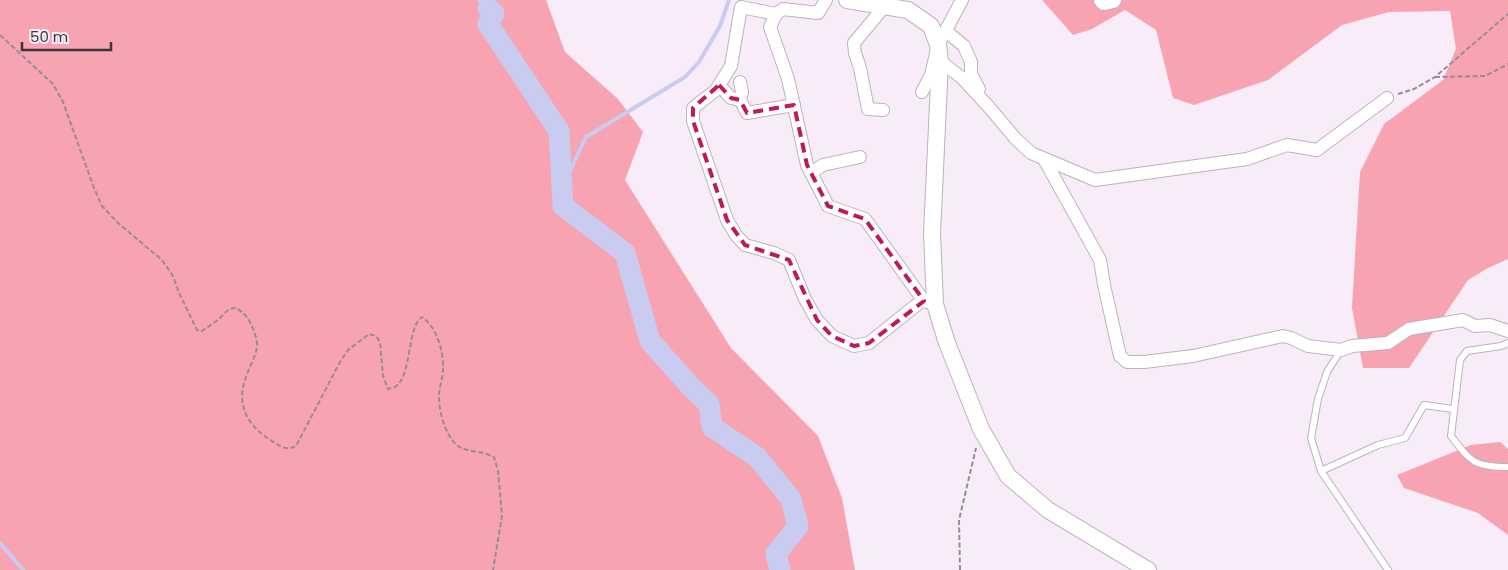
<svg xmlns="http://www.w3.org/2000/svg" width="1508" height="570" font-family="Poppins,sans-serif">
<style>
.forest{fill:#f7a3b1}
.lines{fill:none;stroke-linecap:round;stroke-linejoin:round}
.stream{stroke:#cacbf0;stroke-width:4}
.river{stroke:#cacbf0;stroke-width:21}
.service-casing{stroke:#bdb2bd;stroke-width:8}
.minor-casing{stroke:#bdb2bd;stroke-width:14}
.tertiary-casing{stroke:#bdb2bd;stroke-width:18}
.path{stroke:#958d95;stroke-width:2;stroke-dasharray:5 2.5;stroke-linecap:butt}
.service{stroke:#fff;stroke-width:6}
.minor{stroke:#fff;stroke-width:12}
.tertiary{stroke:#fff;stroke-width:16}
.marked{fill:none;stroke:#c2185b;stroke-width:4;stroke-dasharray:10 6;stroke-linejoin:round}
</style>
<rect width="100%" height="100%" fill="#f8ecf8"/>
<g class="forest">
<polygon points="0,0 546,0 565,52 618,99 643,132 625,180 731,348 818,436 842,498 855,570 0,570"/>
<polygon points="1042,0 1508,0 1508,259 1488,268 1468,280 1409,368 1363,368 1352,308 1360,172 1384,124 1443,80 1456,49 1450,11 1389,12 1342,25 1268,80 1194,105 1173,98 1156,30 1125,10 1092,29 1073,35"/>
<polygon points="1500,442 1508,449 1508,535 1478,513 1404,488 1397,475 1471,445"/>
</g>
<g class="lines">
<g class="stream">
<polyline points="479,0 488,8"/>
<polyline points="562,188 586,137 685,77 699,62 720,26 729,0"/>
<polyline points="0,543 23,570"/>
</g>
<polyline class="river" points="488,8 494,13 488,24 559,131 563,206 625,253 650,341 691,387 709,404 712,427 757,457 791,499 798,526 776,554 780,570"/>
<defs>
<g id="service">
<path d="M 1508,343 L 1501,346 L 1467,351 L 1460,360 L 1451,436 C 1471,462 1474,467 1508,467"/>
<polyline points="1341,350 1327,372 1318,399 1311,438 1321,471 1388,570"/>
<polyline points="1321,471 1378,445 1405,438 1424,405 1453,409"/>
</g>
<g id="minor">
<polyline points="826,0 818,13 783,9 776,14 741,7 731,66 716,90 693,108 693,121 727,220 736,235 745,245 774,253 789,260 805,299 817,320 832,336 854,346 869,343 919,303 924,301 935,304"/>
<polyline points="776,14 770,27 788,79 807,165 828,206 865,219 924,301"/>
<polyline points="946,31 964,46 971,62 971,74 979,89"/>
<polyline points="940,61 962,78 988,106 1015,138 1031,153 1095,180 1247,159 1287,145 1317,150 1387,98"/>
<polyline points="719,85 731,98 740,100 747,113 794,105"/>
<polyline points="922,92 931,75 938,45 962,0"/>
<polyline points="740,100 742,92 740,82"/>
<polyline points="883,110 868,109 860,68 855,53 854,43 884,7"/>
<polyline points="1044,159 1100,260 1104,285 1120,356 1127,362 1144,362 1193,356 1283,336 1291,338 1308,346 1341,350 1352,346 1388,343 1409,329 1463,320 1475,326 1490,325 1508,331"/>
<polyline points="811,173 823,165 860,157"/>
</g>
<g id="tertiary">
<polyline points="847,0 908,10 931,26 938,45 940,61 932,234 935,304 947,343 981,429 1008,476 1048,510 1148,570"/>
<polyline points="1102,0 1104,2 1113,0"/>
</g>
</defs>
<use href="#service" class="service-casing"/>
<use href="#minor" class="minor-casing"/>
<use href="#tertiary" class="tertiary-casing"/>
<g class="path">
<path d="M 0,35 L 53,84 L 63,102 L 94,188 L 102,206 L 118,223 L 162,260 L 173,276 L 179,293 L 197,330 L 202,331 L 218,320 L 229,309 L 236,308 C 239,310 243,312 245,315 C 251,321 258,339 257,347 C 255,359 248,369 245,380 C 236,407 249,427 272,441 C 281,447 286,451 296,446 L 340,362 L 348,350 L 369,334 L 376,336 L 380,342 L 383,376 L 388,389 C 390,388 393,388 395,387 C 412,377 407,326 422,317 C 437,327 444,353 443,369 C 443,378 439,387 439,396 C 439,412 445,436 458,446 C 466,452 484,451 494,457 L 498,471 L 502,516 L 493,570"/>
<polyline points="1435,77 1485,76 1508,64"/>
<polyline points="1398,94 1414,89 1435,77 1508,14"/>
<polyline points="960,570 959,520 976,448"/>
</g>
<use href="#service" class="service"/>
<use href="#minor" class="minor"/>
<use href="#tertiary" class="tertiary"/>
</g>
<path class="marked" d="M 719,85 L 731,98 L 740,100 L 747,113 L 794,105 L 807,165 L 828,206 L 865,219 L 924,301 L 869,343 L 854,346 L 832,336 L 817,320 L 789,260 L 745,245 L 727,220 L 693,121 L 693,108 Z"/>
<path d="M22 42v8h89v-8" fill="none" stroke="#393539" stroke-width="2.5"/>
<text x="30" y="42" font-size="15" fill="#393539" stroke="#f8ecf8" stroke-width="4" paint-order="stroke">50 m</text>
</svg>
